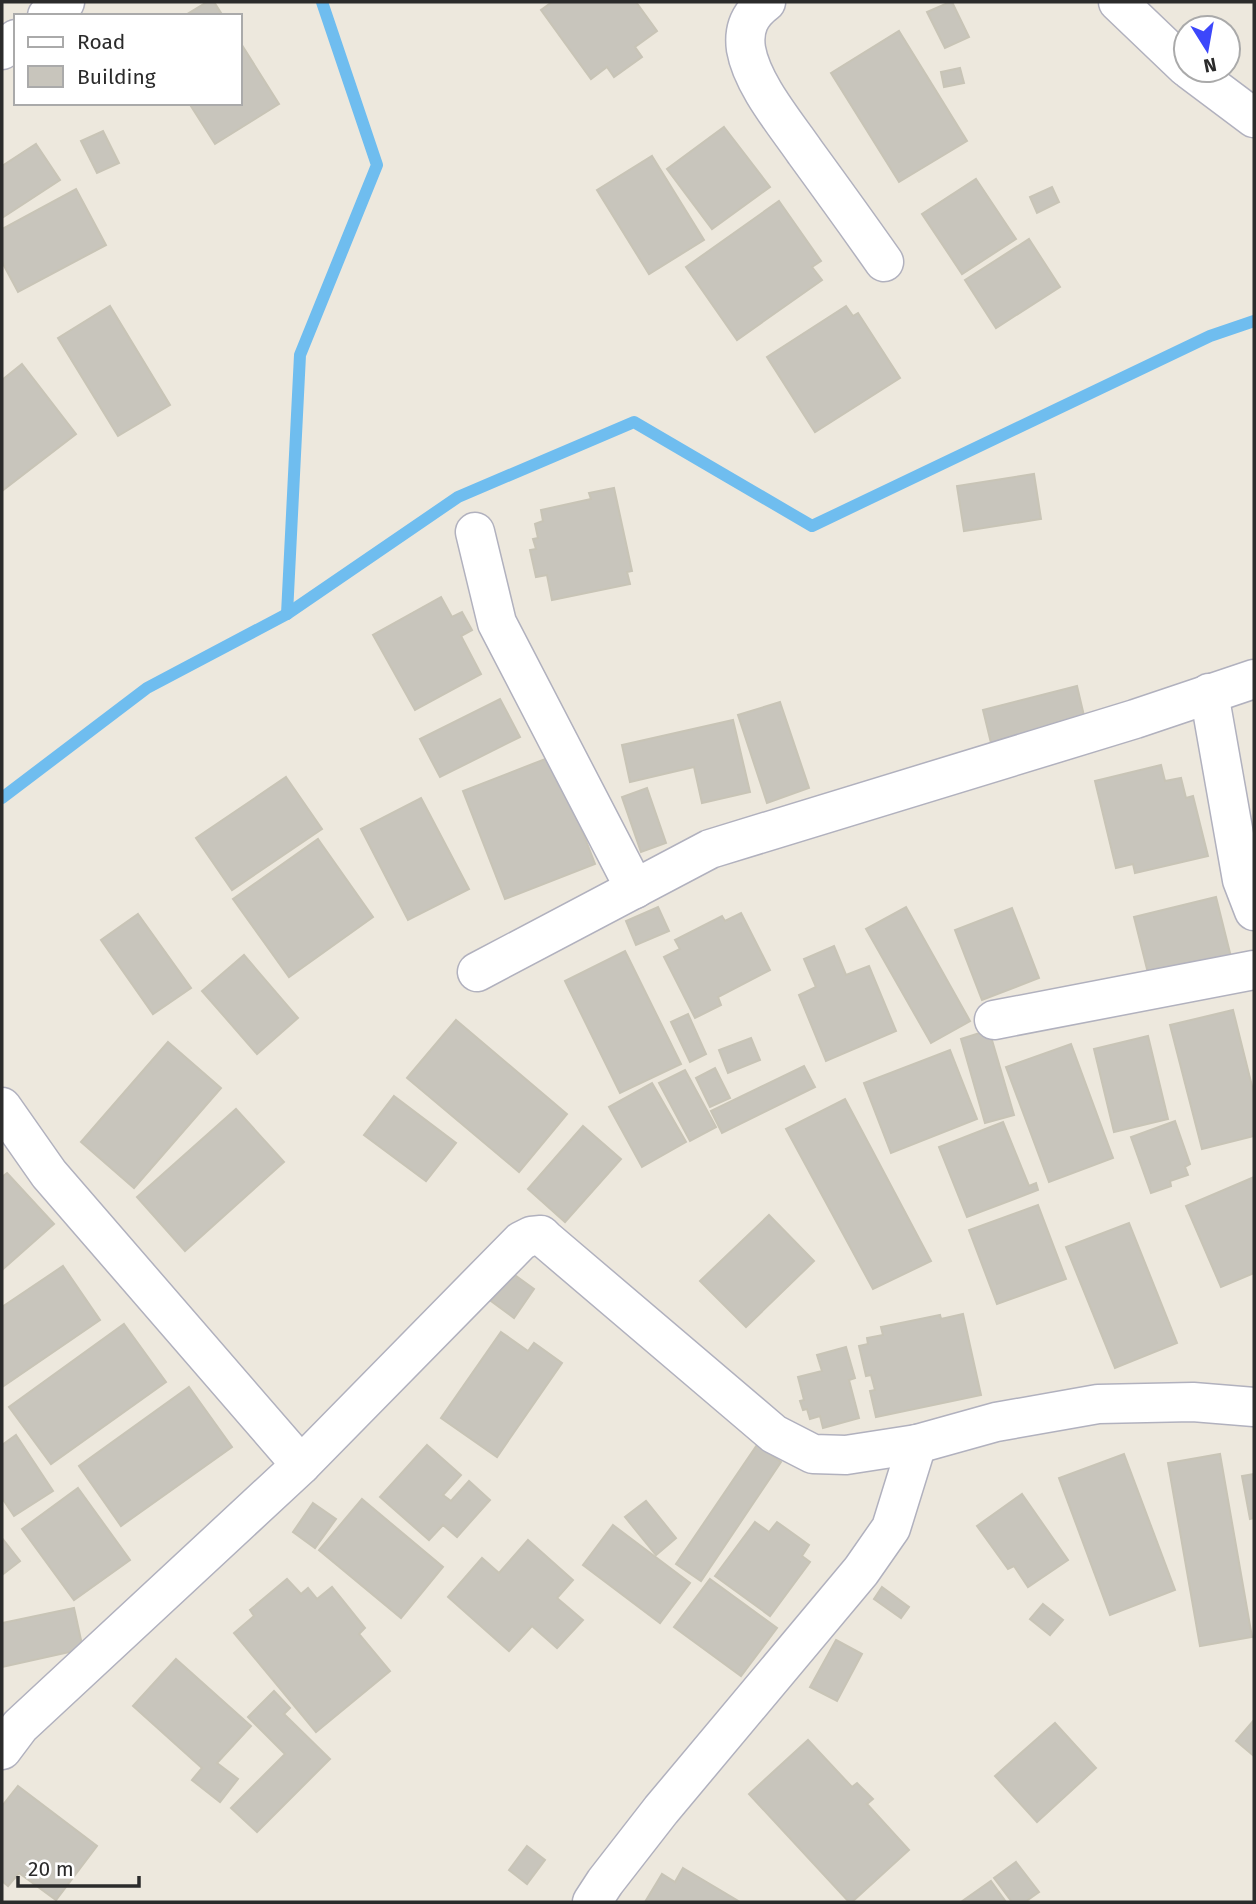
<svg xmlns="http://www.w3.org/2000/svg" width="1256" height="1904" font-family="'Fira Sans',sans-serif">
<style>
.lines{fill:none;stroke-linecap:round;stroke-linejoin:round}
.stream{stroke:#6fbdef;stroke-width:12}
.building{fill:#c8c5bc;stroke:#c8c4b6;stroke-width:2}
.street-casing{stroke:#b1b1be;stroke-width:41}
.street{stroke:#fff;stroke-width:38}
</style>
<rect width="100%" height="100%" fill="#ede8dd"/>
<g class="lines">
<g class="stream">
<polyline points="287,614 300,355 377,165 322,2"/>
<polyline points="2,798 147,688 287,614 458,497 634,422 812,526 1210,336 1254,321"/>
</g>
</g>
<g class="building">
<polygon points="207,2 214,2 223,16 184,16"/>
<polygon points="552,2 636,2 657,31 635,47 642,57 614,77 607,67 591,79 541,10"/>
<polygon points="950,2 952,2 969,37 945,48 927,12"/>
<polygon points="899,31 967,141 899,182 831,73"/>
<polygon points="240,42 279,104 215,144 189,103 240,103"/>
<polygon points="960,68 964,83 944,87 941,72"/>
<polygon points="724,127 770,187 712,229 667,169"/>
<polygon points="103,131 119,163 97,173 81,141"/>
<polygon points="36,144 60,180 2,218 2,166"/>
<polygon points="652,156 704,240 649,274 597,190"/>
<polygon points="976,179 1016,239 962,274 922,214"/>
<polygon points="1052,187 1059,202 1037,213 1030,197"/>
<polygon points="76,189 106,245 18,292 2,262 2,229"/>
<polygon points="779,201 821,261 812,267 822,280 737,340 686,267"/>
<polygon points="1029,239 1060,287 996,328 965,280"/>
<polygon points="110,306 170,405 118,436 58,338"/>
<polygon points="846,306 853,316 858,313 900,378 815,432 767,357"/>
<polygon points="22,364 76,434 2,491 2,380"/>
<polygon points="1034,474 1041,519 964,531 957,486"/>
<polygon points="614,488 632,571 627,572 630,584 552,600 547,575 536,577 530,550 536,549 533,539 538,538 535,524 543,521 541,510 591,499 589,493"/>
<polygon points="441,597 452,617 462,612 472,630 461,636 481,674 415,710 373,635"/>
<polygon points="1077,686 1085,720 991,743 983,710"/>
<polygon points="500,699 520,737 440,777 420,739"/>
<polygon points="780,702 809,788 767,803 738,715"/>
<polygon points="733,720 750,792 702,803 694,767 630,782 622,745"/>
<polygon points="553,756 595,864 505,899 463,791"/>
<polygon points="1161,765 1165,781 1181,778 1186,798 1193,796 1208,856 1135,873 1133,864 1116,868 1095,781"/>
<polygon points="286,777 322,829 232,890 196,838"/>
<polygon points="647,788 666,843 641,852 622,797"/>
<polygon points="421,798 469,889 408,920 361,829"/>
<polygon points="318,839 373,917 289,977 233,899"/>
<polygon points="1216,897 1231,957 1149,977 1134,917"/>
<polygon points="658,907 669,931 636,945 626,921"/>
<polygon points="906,907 970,1021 931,1043 866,929"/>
<polygon points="1012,908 1039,978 982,1000 955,930"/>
<polygon points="741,913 770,970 718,997 721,1005 695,1018 664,957 680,949 675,940 722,916 725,921"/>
<polygon points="138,914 191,988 153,1014 101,940"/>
<polygon points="834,946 846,975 869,966 896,1031 826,1061 799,995 816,987 804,959"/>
<polygon points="625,951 681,1064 620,1093 565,981"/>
<polygon points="244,955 298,1018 257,1054 202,991"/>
<polygon points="1233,1010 1254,1094 1254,1136 1202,1149 1170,1025"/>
<polygon points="688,1014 706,1054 690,1062 671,1022"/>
<polygon points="456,1020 567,1114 519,1172 407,1078"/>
<polygon points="989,1030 1014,1115 985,1123 961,1039"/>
<polygon points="1148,1036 1168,1119 1114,1132 1094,1049"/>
<polygon points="751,1038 760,1060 728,1073 719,1050"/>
<polygon points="168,1042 221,1088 134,1188 81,1142"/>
<polygon points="1071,1044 1113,1158 1049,1182 1006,1067"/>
<polygon points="950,1050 977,1119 891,1153 864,1083"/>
<polygon points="804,1066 815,1087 722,1133 711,1111"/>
<polygon points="715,1068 730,1098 710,1107 696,1078"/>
<polygon points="685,1070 716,1127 690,1141 659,1083"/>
<polygon points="652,1083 686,1142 642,1167 609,1107"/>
<polygon points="394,1096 456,1143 426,1181 364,1135"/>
<polygon points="845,1099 931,1261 873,1289 786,1129"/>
<polygon points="236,1109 284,1162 185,1251 137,1197"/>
<polygon points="1175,1121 1190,1164 1185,1167 1188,1175 1170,1181 1171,1186 1151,1193 1131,1137"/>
<polygon points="1003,1122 1029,1186 1036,1183 1038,1190 967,1217 939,1147"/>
<polygon points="583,1126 621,1159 565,1222 528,1189"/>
<polygon points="7,1173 54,1224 2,1270 2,1177"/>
<polygon points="1254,1177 1254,1273 1221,1287 1186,1206"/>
<polygon points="1038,1205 1066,1279 997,1304 969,1230"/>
<polygon points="769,1215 814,1261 746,1327 700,1281"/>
<polygon points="1129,1223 1177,1343 1115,1368 1066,1247"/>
<polygon points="63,1266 100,1320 2,1387 2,1307"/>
<polygon points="512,1273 534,1289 514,1318 491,1301"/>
<polygon points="963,1314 981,1395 876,1417 870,1391 875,1390 871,1375 866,1376 859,1346 868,1344 867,1338 883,1335 881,1327 940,1315 941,1319"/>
<polygon points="124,1324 166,1382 51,1464 9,1407"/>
<polygon points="501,1332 528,1351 534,1343 562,1363 497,1457 441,1418"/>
<polygon points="846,1347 855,1378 849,1380 859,1418 823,1428 820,1416 810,1419 807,1409 803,1410 800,1401 804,1400 798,1377 822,1371 817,1355"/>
<polygon points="189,1387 232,1447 121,1526 79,1466"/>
<polygon points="16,1435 53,1491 14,1516 2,1498 2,1445"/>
<polygon points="427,1445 461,1475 443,1495 451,1501 469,1481 490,1500 457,1537 443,1525 429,1540 380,1497"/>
<polygon points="757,1445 781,1462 701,1581 676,1564"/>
<polygon points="1124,1454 1175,1590 1110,1615 1059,1478"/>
<polygon points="1220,1454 1252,1637 1200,1646 1168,1463"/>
<polygon points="1254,1474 1254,1518 1250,1519 1242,1476"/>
<polygon points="78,1488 130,1560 74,1600 22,1529"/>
<polygon points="1022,1494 1068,1560 1028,1587 1014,1566 1008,1569 977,1526"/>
<polygon points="362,1499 443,1567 401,1618 319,1550"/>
<polygon points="646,1501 676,1538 656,1555 625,1517"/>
<polygon points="313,1503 336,1519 315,1548 293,1532"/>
<polygon points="755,1522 769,1532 777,1522 809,1545 802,1556 810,1562 770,1616 715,1576"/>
<polygon points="613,1525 690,1583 660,1623 583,1565"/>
<polygon points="2,1538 20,1561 2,1575"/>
<polygon points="528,1540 573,1580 557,1598 583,1620 557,1648 532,1626 509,1651 448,1597 482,1558 499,1573"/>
<polygon points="287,1579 301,1594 308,1588 317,1599 332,1587 365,1628 359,1634 390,1671 316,1732 234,1633 254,1616 250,1610"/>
<polygon points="710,1579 777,1628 741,1676 674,1627"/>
<polygon points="882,1587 909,1607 901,1618 874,1599"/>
<polygon points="1043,1604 1063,1620 1050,1635 1030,1619"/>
<polygon points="74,1608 83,1649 2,1667 2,1623"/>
<polygon points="836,1640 862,1654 837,1701 810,1687"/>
<polygon points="176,1659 251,1726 217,1763 238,1779 220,1802 192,1780 202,1768 133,1706"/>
<polygon points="274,1691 290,1708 284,1714 330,1759 257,1832 231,1808 285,1754 248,1717"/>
<polygon points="1254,1720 1254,1756 1236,1741"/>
<polygon points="1055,1723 1096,1768 1037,1822 995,1776"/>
<polygon points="808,1740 852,1787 857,1783 873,1799 867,1804 909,1850 852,1902 849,1902 749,1794"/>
<polygon points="18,1786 97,1846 56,1900 19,1873 8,1886 2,1881 2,1806"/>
<polygon points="527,1846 545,1860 527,1884 509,1870"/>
<polygon points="1016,1862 1039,1892 1025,1902 1012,1902 994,1878"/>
<polygon points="683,1868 740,1902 645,1902 662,1874 675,1882"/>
<polygon points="991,1881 1006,1902 961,1902"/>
</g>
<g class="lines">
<defs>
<g id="street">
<path d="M 766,2 C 750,14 743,28 746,49 C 752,84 785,123 805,152 C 832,189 858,225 884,262"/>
<polyline points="1118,2 1186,67"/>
<polyline points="47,16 65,2"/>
<polyline points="2,50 16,39"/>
<polyline points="1190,70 1254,118"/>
<polyline points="475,532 497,623 635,889"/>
<polyline points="1209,693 1242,880 1254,911"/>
<polyline points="477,972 710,849 1135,719 1254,679"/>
<polyline points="994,1020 1254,970"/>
<polyline points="2,1107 49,1174 301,1465"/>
<polyline points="2,1750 20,1726 301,1465 521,1241 531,1236 541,1235 545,1239 774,1434 813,1454 846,1455 917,1444 996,1422 1098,1404 1193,1402 1254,1407"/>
<polyline points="592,1902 605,1882 661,1810 861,1571 891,1528 917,1444"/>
</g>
</defs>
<use href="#street" class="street-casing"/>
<use href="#street" class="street"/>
</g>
<rect width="1256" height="1904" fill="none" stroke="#2b2b2b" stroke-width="7"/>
<rect x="14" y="14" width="228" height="91" fill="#ffffff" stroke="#aaaaaa" stroke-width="2"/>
<rect x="28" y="37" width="35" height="10" fill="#ffffff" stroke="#aaaaaa" stroke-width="2"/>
<text x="77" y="49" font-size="21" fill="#2b2b2b">Road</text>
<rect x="28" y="66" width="35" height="21" fill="#c8c5bc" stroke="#aaaaaa" stroke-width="2"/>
<text x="77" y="84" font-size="21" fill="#2b2b2b">Building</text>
<g transform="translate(1207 49) rotate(169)"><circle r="33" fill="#ffffff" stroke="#aaaaaa" stroke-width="2"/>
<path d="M0-5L12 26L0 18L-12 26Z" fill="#3c47fb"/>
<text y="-10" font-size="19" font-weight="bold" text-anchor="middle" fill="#2b2b2b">N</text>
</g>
<path d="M18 1876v10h121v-10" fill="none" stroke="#2b2b2b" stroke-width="3.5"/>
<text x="28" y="1876" font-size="21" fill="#2b2b2b" stroke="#ffffff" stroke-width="5" paint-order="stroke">20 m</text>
</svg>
